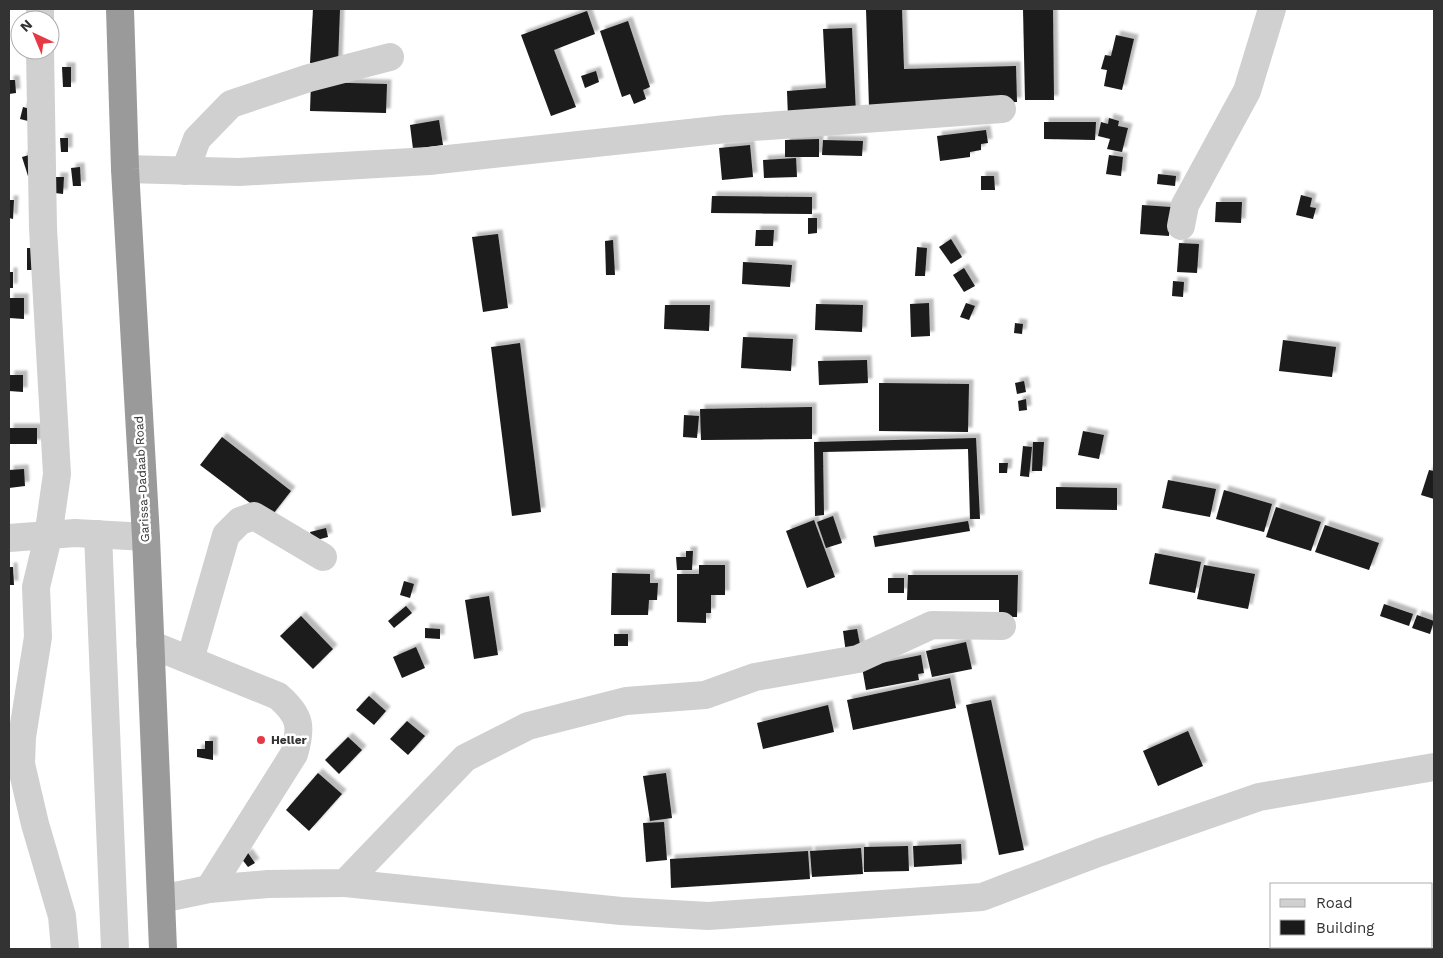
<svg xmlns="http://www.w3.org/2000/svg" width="1443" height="958" font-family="'Work Sans',sans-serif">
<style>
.building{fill:#1a1a1a;filter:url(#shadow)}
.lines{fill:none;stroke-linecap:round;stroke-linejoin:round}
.minor{stroke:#d0d0d0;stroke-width:28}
.highway{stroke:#9a9a9a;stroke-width:28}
.poi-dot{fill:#e63946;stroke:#fff;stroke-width:2}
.labels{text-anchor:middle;stroke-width:5;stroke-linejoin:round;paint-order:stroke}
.street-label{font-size:12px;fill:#333;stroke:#fff}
.poi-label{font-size:12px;font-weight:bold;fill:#333;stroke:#fff;text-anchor:start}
</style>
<defs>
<filter id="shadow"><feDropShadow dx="4.5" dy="-4.5" stdDeviation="1" flood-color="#0004"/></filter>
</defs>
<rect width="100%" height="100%" fill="#fff"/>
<g class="building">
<polygon points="313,9 340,9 338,63 310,63"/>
<polygon points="866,9 902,9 904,69 1016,66 1017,102 869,107"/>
<polygon points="1023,9 1053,9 1054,100 1025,100"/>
<polygon points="587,11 595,34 554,50 576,107 551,116 521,35"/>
<polygon points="628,21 650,87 643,90 646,99 634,104 630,94 622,97 600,31"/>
<polygon points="852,28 856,114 788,118 787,91 826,88 823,29"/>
<polygon points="1116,35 1134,39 1122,90 1104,86 1107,70 1101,69 1105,55 1111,56"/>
<polygon points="62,67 71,67 71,87 63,87"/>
<polygon points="596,71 599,82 585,88 581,76"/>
<polygon points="9,80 15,80 16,93 9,94"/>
<polygon points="311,82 387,84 386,113 310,111"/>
<polygon points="23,107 30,109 28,121 20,119"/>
<polygon points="1109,118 1119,121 1118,126 1128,128 1122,152 1107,149 1110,139 1098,136 1101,122 1108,124"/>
<polygon points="439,120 443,145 413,149 410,125"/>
<polygon points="1044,122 1096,122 1095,140 1044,139"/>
<polygon points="986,130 988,143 981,144 981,150 970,152 970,157 940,161 937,136"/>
<polygon points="60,138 68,138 68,152 61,152"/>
<polygon points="819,139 819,157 785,157 785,140"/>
<polygon points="823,140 863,141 862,156 822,155"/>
<polygon points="750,145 753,177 722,180 719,148"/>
<polygon points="29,155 34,173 28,176 22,157"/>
<polygon points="1109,155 1123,157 1121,176 1106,174"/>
<polygon points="796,158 797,177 764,178 763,160"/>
<polygon points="80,167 81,186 73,186 71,168"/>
<polygon points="1158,174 1176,176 1175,186 1157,184"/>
<polygon points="981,176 994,176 995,190 981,190"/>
<polygon points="56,177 64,177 63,194 55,193"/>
<polygon points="1301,195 1312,198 1310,207 1316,208 1313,219 1296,215"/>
<polygon points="712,196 812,197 812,214 711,213"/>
<polygon points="9,200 14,200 13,219 9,218"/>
<polygon points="1216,202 1242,202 1241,223 1215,222"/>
<polygon points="1142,205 1171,207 1169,236 1140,234"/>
<polygon points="808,218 817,218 817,233 808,234"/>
<polygon points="756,230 774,230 773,246 755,246"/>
<polygon points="498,234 508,308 483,312 472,237"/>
<polygon points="951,239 962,257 951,264 939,247"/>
<polygon points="613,240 615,275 606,275 605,241"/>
<polygon points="1179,243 1199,244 1197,273 1177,272"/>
<polygon points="917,247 927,248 925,276 915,276"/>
<rect x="27" y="248" width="9" height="22"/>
<polygon points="743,262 792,265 790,287 742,284"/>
<polygon points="964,268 975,286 964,292 953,275"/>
<rect x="9" y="272" width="4" height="16"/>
<polygon points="1173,281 1184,282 1183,297 1172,296"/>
<polygon points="9,298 24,298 24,319 9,318"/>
<polygon points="929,303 930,336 911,337 910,304"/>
<polygon points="966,303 975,306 969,320 960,317"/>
<polygon points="816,304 863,305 862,332 815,330"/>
<polygon points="665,305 710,305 709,331 664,329"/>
<polygon points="1015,323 1023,324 1022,334 1014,333"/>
<polygon points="743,337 793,339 791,371 741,368"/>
<polygon points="1283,340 1336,347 1332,377 1279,371"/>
<polygon points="520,343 541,512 512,516 491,347"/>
<polygon points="867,360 868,383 819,385 818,361"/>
<polygon points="10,375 23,375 23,392 9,391"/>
<polygon points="1024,381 1026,392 1017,394 1015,383"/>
<polygon points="879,383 969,384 968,432 879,431"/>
<polygon points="1026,399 1027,410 1019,411 1018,401"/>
<polygon points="812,407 812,439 701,440 700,409"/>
<polygon points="684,415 699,416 697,438 683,437"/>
<rect x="9" y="428" width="28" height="16"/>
<polygon points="1083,431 1104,435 1099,459 1078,455"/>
<polygon points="222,437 291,491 270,518 200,465"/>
<polygon points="976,438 980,519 970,519 968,449 823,452 824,515 815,516 814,442"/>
<polygon points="1033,442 1044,442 1042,471 1032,471"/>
<polygon points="1023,446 1032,447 1029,477 1020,476"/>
<polygon points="999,463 1008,463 1007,473 999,473"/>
<polygon points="24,469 25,486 9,488 9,470"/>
<polygon points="1429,470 1434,471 1434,499 1421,495"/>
<polygon points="1168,480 1216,489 1210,517 1162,508"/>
<polygon points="1056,487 1117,488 1117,510 1056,509"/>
<polygon points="1224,490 1272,504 1264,532 1216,519"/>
<polygon points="1276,507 1321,522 1311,551 1266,537"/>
<polygon points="833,516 842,543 826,548 817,522"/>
<polygon points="814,520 835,577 807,588 786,531"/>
<polygon points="968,521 970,531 875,547 873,536"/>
<polygon points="1325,525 1379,543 1369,570 1315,552"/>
<polygon points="326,528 328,537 313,541 310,532"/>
<polygon points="686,551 693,551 692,570 677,570 676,557 686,557"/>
<polygon points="1155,553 1201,562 1195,593 1149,584"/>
<polygon points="699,565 725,565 725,595 711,595 711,613 706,613 706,623 677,622 677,574 699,574"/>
<polygon points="1204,565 1255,574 1248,609 1197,599"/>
<polygon points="9,567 13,567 14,585 9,585"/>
<polygon points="612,573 650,574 650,583 658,583 657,600 649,600 648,615 611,615"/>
<polygon points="908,575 1018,575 1017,617 999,617 999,600 907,600"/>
<rect x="888" y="578" width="16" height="15"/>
<polygon points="404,581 414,584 410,598 400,595"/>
<polygon points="489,596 498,655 474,659 465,600"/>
<polygon points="1384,604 1413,614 1409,626 1380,616"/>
<polygon points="406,606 412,613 394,628 388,621"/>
<polygon points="1417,615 1434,621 1430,634 1412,628"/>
<polygon points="301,616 333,649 313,669 280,636"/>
<polygon points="425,628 440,629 440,639 425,638"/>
<polygon points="857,629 861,650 846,653 843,631"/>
<rect x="614" y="634" width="14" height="12"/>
<polygon points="966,642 972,669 932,677 926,651"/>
<polygon points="416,647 425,668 402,678 393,657"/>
<polygon points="921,655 924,673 918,674 919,680 866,690 862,667"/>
<polygon points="950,678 956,708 853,730 847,700"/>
<polygon points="369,696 386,711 374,725 356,710"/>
<polygon points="991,700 1024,850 999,855 966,705"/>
<polygon points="828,705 834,732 763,749 757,723"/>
<polygon points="407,721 425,736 408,755 390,739"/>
<polygon points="1188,731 1203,766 1158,786 1143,751"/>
<polygon points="348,737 362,750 339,774 325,760"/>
<polygon points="205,741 213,741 213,760 197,757 197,749 205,749"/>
<polygon points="318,773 342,794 309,831 286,810"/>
<polygon points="666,773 672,818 650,821 643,776"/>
<polygon points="664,822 667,860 646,862 643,823"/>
<polygon points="961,844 962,864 914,867 913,846"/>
<polygon points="908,846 909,871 864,872 864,847"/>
<polygon points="861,848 863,874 812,877 810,851"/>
<polygon points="808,851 810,879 671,888 670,859"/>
<polygon points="248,853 255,863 248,867 241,858"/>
</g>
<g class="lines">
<g class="minor">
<polyline points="40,9 40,20"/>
<polyline points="40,50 43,228 57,474 48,537 36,587 38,637 22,737 21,764 35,824 62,916 65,949"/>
<polyline points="125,169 239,172 429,161 726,129 1002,109"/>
<polyline points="185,171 197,139 231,104 309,78 390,57"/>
<polyline points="1181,226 1185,205 1247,91 1272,9"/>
<polyline points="98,534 115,949"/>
<polyline points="9,538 75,533 146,537"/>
<path d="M 150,644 L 278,696 C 301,716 302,727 294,754 L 209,889"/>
<polyline points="190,660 226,535 240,521 254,516 323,557"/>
<polyline points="345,883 621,911 708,916 982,897 1098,853 1259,797 1434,767"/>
<polyline points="161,899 209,889 268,884 345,883 465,758 528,726 626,701 705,695 755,677 858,659 932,625 1002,626"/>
</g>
<polyline class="highway" points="120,9 125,169 146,537 163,949"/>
</g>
<circle class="poi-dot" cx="261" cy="740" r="5"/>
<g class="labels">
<g class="street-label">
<text transform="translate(142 479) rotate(-93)" y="4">Garissa-Dadaab Road</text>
</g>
<g class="poi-label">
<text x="271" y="744">Heller</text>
</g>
</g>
<rect width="1443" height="958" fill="none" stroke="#333333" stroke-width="20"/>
<rect x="1270" y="883" width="162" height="65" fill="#ffffff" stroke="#adadad"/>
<rect x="1280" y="899" width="25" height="8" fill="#d0d0d0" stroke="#adadad"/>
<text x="1316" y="908" font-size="15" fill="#333333">Road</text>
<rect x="1280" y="920" width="25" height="15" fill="#1a1a1a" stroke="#adadad"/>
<text x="1316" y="933" font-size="15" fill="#333333">Building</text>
<g transform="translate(35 35) rotate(316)"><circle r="24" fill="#ffffff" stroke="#adadad"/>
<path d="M0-4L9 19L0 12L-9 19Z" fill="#e63946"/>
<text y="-8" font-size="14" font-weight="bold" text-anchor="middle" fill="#333333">N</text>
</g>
</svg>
